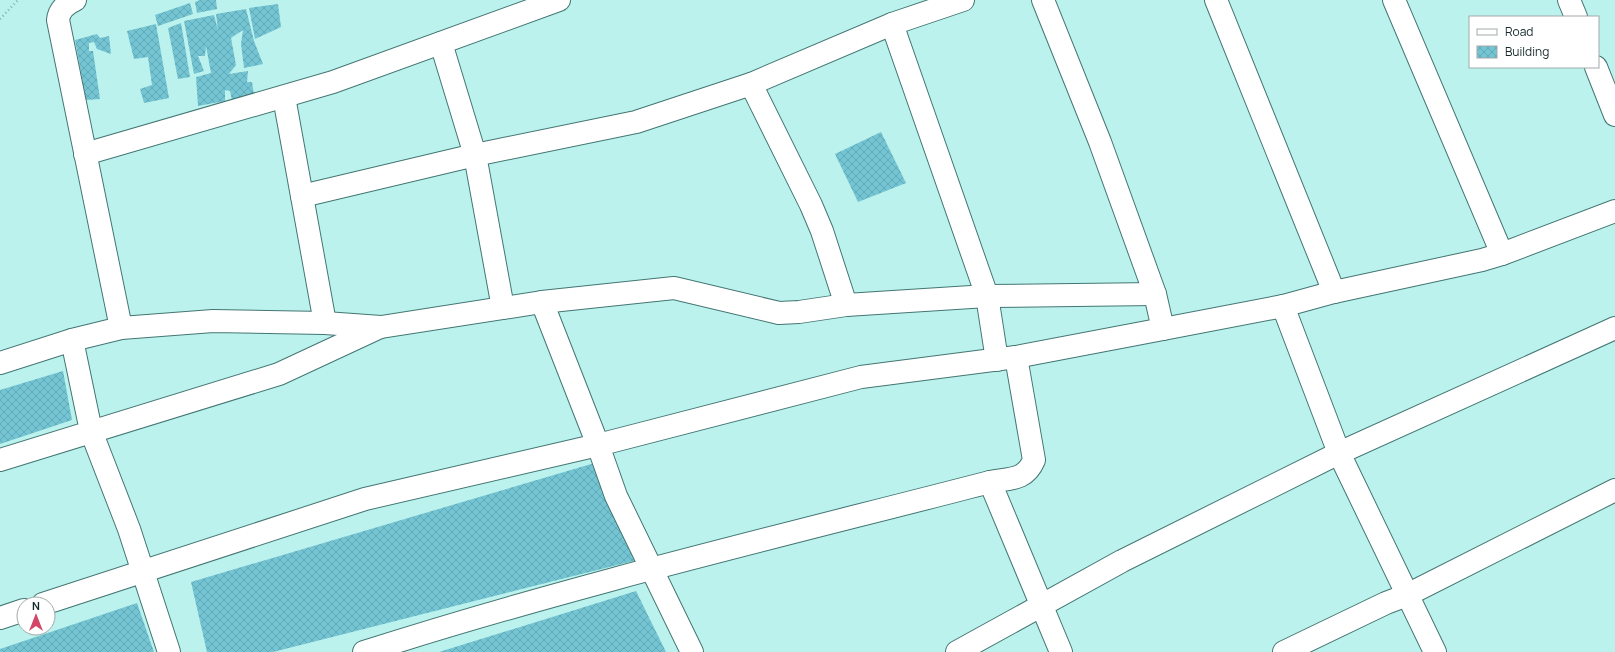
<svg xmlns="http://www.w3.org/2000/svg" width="1615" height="652" font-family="Manrope,sans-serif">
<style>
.building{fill:url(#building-cross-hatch)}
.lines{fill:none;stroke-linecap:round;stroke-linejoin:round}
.minor-casing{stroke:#437673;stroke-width:24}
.path{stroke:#85b1ae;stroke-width:2.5;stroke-dasharray:1 3;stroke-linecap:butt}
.minor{stroke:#fff;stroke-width:22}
</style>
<defs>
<pattern id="building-cross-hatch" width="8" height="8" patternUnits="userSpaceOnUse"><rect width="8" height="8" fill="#74c5d3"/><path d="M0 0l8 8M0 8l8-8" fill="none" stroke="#64a9b5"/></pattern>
</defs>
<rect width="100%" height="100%" fill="#bbf2ed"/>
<g class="building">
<polygon points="200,0 216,0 217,9 197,13 195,2"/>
<polygon points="190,3 193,14 158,26 155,15"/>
<polygon points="278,4 281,27 255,39 249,8"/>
<polygon points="246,9 254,41 263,64 244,68 241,44 243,30 231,38 236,65 229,74 248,71 247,82 252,82 254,95 232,100 230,91 225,90 225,101 198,106 196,77 211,73 206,46 205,56 198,56 204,71 194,74 184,21 214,15 218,30 216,14"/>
<polygon points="181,23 190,77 178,79 168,28"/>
<polygon points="156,24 169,98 144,103 140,89 152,85 148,57 134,59 127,31"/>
<polygon points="97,34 100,38 109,36 111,54 97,49 94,42 89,43 89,51 93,51 100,99 86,100 75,40"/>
<polygon points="881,132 906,183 858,202 835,154"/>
<polygon points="63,371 72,420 0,444 0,390"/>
<polygon points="598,462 641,559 273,652 207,652 191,582"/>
<polygon points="636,591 666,652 439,652"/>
<polygon points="137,603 154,652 0,652 0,649"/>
</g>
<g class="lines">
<defs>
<g id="minor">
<path d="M 75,0 C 66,4 59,10 58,20 L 121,328"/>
<polyline points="1043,0 1100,142 1155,294 1163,329"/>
<polyline points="1216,0 1334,292"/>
<polyline points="1394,0 1502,254"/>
<polyline points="1569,0 1576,17"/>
<polyline points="892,24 963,0"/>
<polyline points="1596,67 1615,115"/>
<polyline points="284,97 325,323"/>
<polyline points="85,154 333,82 559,0"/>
<polyline points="302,196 475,155 441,43"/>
<polyline points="542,302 598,445 616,496 692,652"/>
<polyline points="846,305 822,231 811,205 751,84 892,24 987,296 997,360"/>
<polyline points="1283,306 1339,453 1435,652"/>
<polyline points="503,308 475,155 636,122 751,84"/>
<polyline points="0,363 72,340"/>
<polyline points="0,460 279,374 380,327"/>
<polyline points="990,482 1061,652"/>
<polyline points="43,604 365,499 598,445 861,377 1016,357 1163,329 1283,306 1334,292 1482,260 1502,254 1615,211"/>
<polyline points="0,618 24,610"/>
<polyline points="169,652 129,529 91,431 72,340 121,328 213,321 325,323 381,327 542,302 674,288 779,313 799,312 846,305 987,296 1155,294"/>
<path d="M 364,652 C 570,586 781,536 990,482 C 1010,478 1025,481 1034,460 L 1016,357"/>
<polyline points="957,652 1122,561 1339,453 1615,328"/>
<polyline points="1284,652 1386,603 1407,595 1615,490"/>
</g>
</defs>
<use href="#minor" class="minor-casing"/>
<polyline class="path" points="0,19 18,0"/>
<use href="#minor" class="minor"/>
</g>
<rect x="1469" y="16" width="130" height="52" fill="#ffffff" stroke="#a1a9a9"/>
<rect x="1477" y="29" width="20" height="6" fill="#ffffff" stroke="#a1a9a9"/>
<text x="1505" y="36" font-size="12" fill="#142928">Road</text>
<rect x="1477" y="46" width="20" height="12" fill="url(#building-cross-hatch)" stroke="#a1a9a9"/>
<text x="1505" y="56" font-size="12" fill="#142928">Building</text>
<g transform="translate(36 616)"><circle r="19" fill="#ffffff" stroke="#a1a9a9"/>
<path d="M0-3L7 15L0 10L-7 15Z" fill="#d44567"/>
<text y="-6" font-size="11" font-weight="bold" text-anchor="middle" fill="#142928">N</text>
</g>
</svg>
